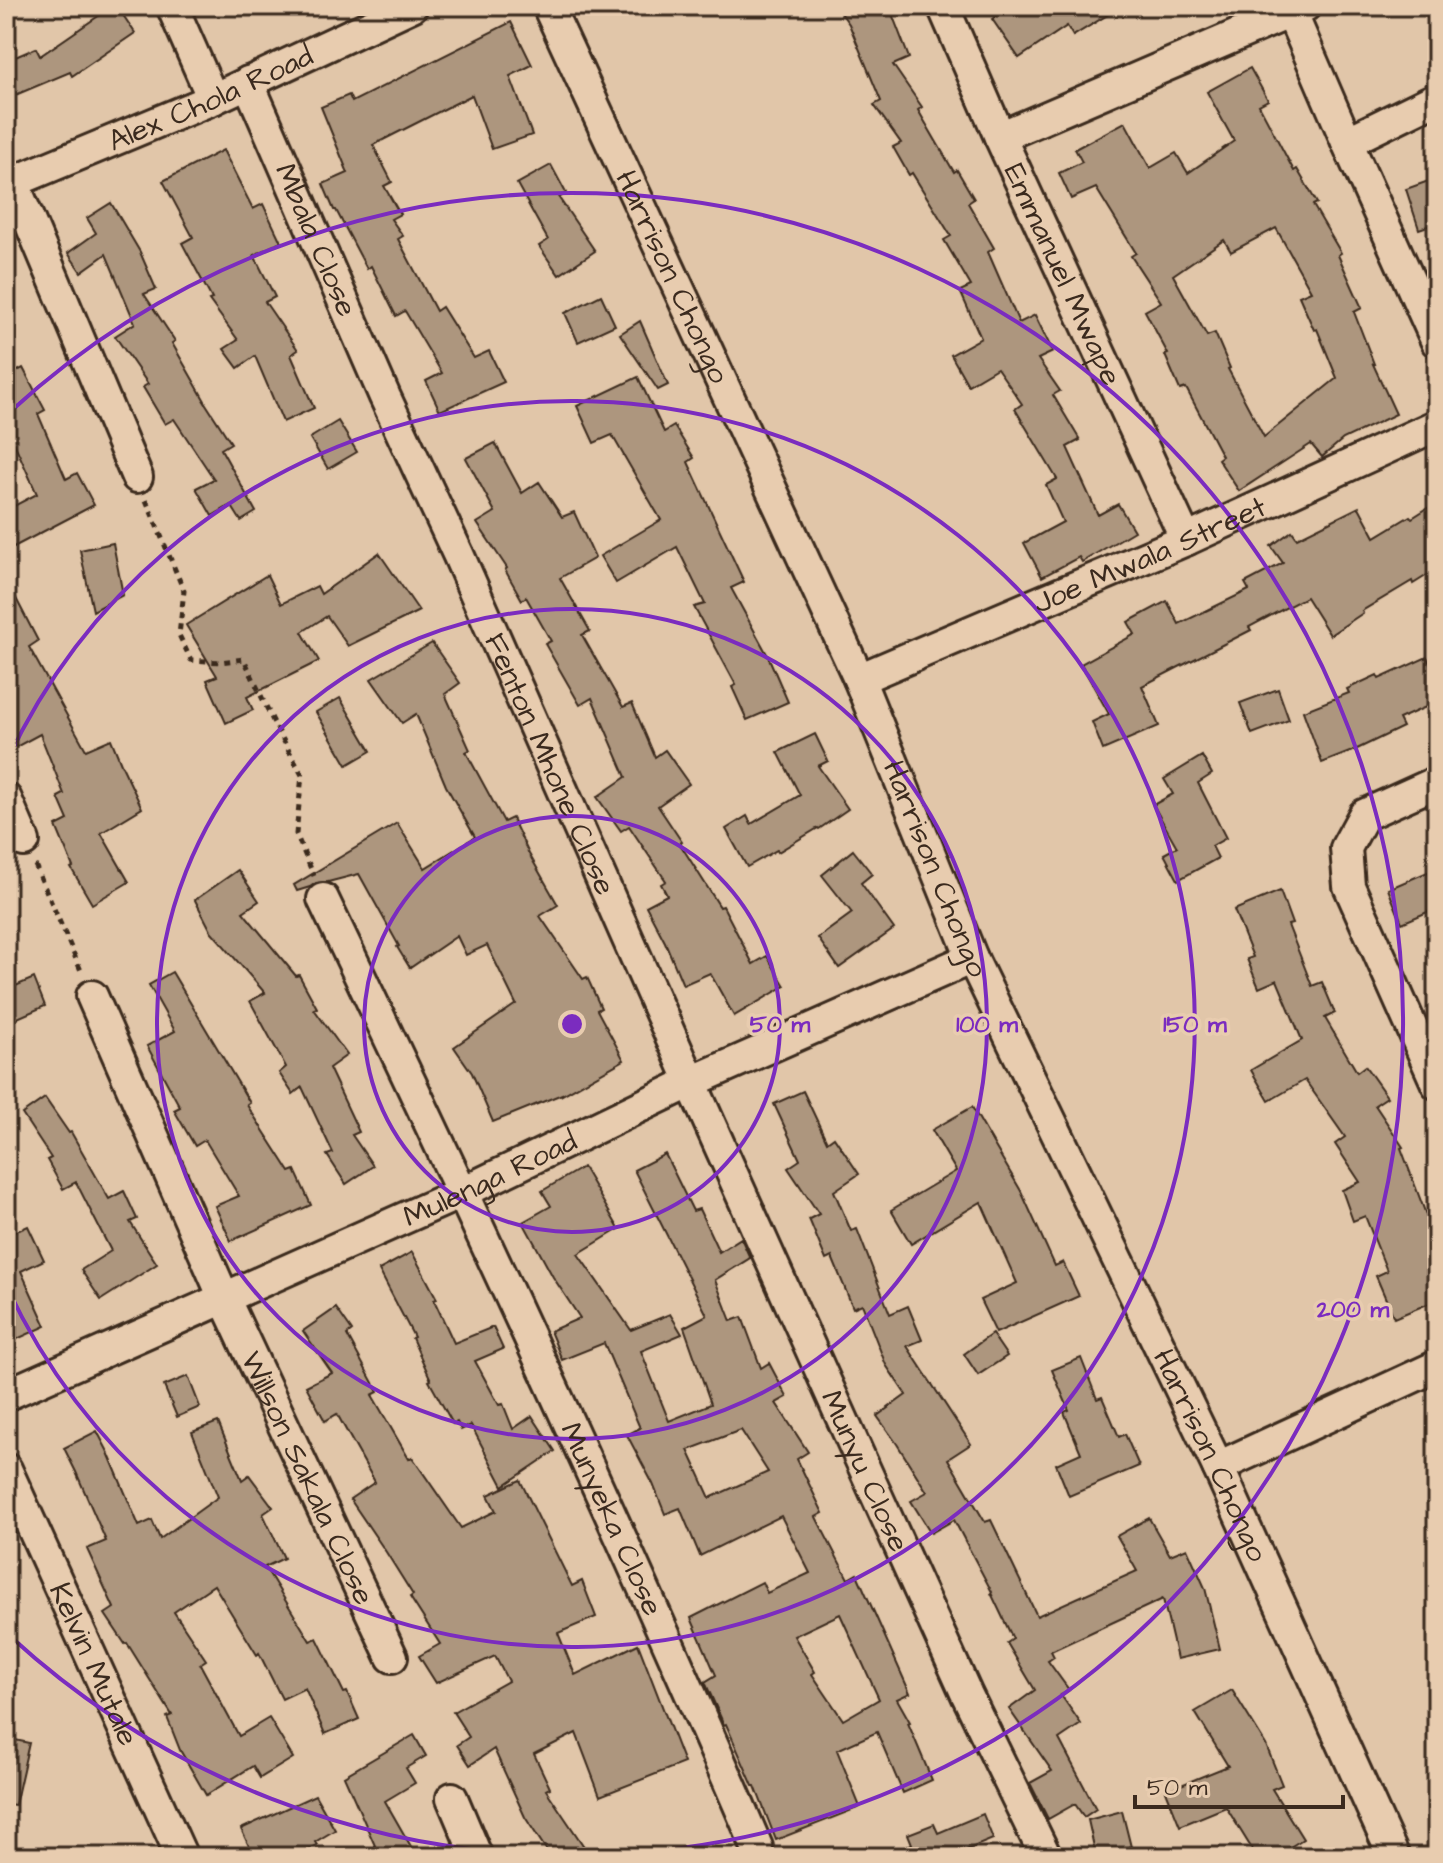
<svg xmlns="http://www.w3.org/2000/svg" width="1443" height="1863" font-family="'Architects Daughter',sans-serif">
<style>
.building{fill:#ad967e;stroke:#3b2a1e;stroke-width:2;fill-rule:evenodd}
.lines{fill:none;stroke-linecap:round;stroke-linejoin:round}
.street-casing{stroke:#3b2a1e;stroke-width:36}
.path{stroke:#3b2a1e;stroke-width:5;stroke-dasharray:6 6;stroke-linecap:butt}
.street{stroke:#e8ccaf;stroke-width:30}
.ring{fill:none;stroke:#7b2cbf;stroke-width:4}
.labels{text-anchor:middle;stroke-width:7;stroke-linejoin:round;paint-order:stroke}
.street-label{font-size:30px;fill:#3b2a1e;stroke:#e8ccaf}
.centre{fill:#7b2cbf;stroke:#e8ccaf;stroke-width:4}
.ring-label{font-size:24px;text-anchor:middle;font-weight:bold;fill:#7b2cbf;stroke:#e8ccaf;stroke-width:7;stroke-linejoin:round;paint-order:stroke}
</style>
<rect width="100%" height="100%" fill="#e1c6a9"/>
<filter id="ink" filterUnits="userSpaceOnUse"><feTurbulence type="fractalNoise" baseFrequency=".0125" numOctaves="2"/><feDisplacementMap in="SourceGraphic" scale="16" xChannelSelector="R" yChannelSelector="G"/><feConvolveMatrix kernelMatrix="1 2 1 2 8 2 1 2 1" color-interpolation-filters="sRGB"/></filter>
<g filter="url(#ink)">
<g class="building">
<polygon points="113,6 117,6 135,33 72,76 70,72 6,99 6,61 36,48 40,56"/>
<polygon points="836,6 889,6 909,58 893,65 922,107 918,110 954,172 957,170 974,199 968,203 994,248 988,252 1019,323 1035,315 1053,352 1038,359 1060,391 1053,395 1080,440 1067,447 1098,515 1118,504 1134,531 1082,562 1079,557 1042,577 1024,543 1063,522 1046,485 1057,479 1015,409 1022,404 997,368 968,385 951,355 981,338 960,291 971,286 944,240 951,236 912,173 909,175 893,147 901,143 874,105 881,101 849,24"/>
<polygon points="1011,6 1122,6 1073,36 1067,26 1019,58 992,19"/>
<polygon points="511,22 532,65 510,76 532,135 492,149 472,95 373,145 392,182 384,186 400,214 391,219 403,236 398,239 436,311 442,307 474,358 489,351 504,382 440,411 426,381 442,373 405,311 396,316 371,266 367,269 336,210 334,210 323,184 348,173 321,107 349,95 352,102"/>
<path d="M 1250,68 L 1268,100 L 1259,105 L 1294,171 L 1297,169 L 1317,203 L 1313,205 L 1341,253 L 1338,255 L 1362,308 L 1354,312 L 1374,364 L 1373,364 L 1396,414 L 1343,439 L 1322,457 L 1311,444 L 1239,491 L 1218,459 L 1222,456 L 1186,388 L 1180,390 L 1165,355 L 1168,354 L 1145,311 L 1161,302 L 1131,256 L 1136,253 L 1096,188 L 1071,199 L 1059,173 L 1082,162 L 1075,149 L 1125,122 L 1150,168 L 1176,153 L 1188,173 L 1234,141 L 1207,92 ZM 1276,228 L 1311,291 L 1299,296 L 1314,330 L 1317,329 L 1337,378 L 1264,437 L 1228,369 L 1230,368 L 1215,333 L 1207,336 L 1173,275 L 1224,240 L 1231,252 Z"/>
<polygon points="223,150 253,209 263,204 281,242 254,255 275,297 265,302 298,350 291,355 314,408 283,422 255,356 238,368 224,349 238,340 209,300 212,299 182,243 193,237 163,181"/>
<polygon points="551,165 566,193 559,198 595,251 559,275 539,246 548,240 517,184"/>
<polygon points="1437,178 1437,223 1419,229 1406,189"/>
<polygon points="111,203 140,252 156,289 144,294 175,341 172,343 205,401 204,401 231,443 221,449 256,512 241,521 231,505 212,516 196,488 214,479 174,419 165,424 143,387 148,384 115,336 135,323 106,254 81,272 68,253 96,233 87,218"/>
<polygon points="601,295 615,325 578,342 565,313"/>
<polygon points="640,321 668,385 658,390 620,334"/>
<polygon points="23,368 45,410 38,414 66,479 77,473 94,505 6,551 6,510 37,494 6,425 6,377"/>
<polygon points="638,377 664,432 674,426 694,458 688,462 744,582 731,588 768,656 788,702 747,720 732,687 736,685 694,607 705,604 677,547 616,583 600,556 661,520 612,435 594,443 577,406"/>
<polygon points="338,421 357,452 328,469 310,438"/>
<polygon points="495,443 522,493 539,482 562,517 574,512 595,558 560,578 590,631 582,635 623,707 632,703 655,757 665,750 689,784 658,806 682,842 680,844 720,907 723,906 753,964 767,956 785,986 734,1016 710,973 683,985 665,942 646,906 667,895 661,884 666,881 629,826 621,831 597,797 626,777 592,698 580,705 545,644 551,641 526,597 522,600 505,570 507,568 477,523 495,512 466,458"/>
<polygon points="1437,502 1437,569 1413,584 1412,581 1362,611 1363,613 1330,635 1306,597 1249,627 1251,630 1142,686 1159,726 1103,750 1092,722 1109,714 1081,664 1135,634 1128,622 1167,601 1179,624 1249,590 1245,583 1283,563 1271,546 1292,531 1297,538 1359,507 1375,537 1410,516 1412,518"/>
<polygon points="113,543 123,595 93,611 80,550"/>
<polygon points="379,553 419,611 348,646 327,616 302,632 319,661 247,697 253,710 226,723 207,680 217,676 186,625 267,575 281,604 317,586 321,594"/>
<polygon points="6,579 38,641 29,647 86,750 111,739 122,766 142,808 101,833 129,882 92,904 71,868 73,867 56,826 68,820 58,797 64,794 40,734 16,747 6,729"/>
<polygon points="432,643 460,683 445,694 470,750 466,752 504,822 512,818 529,854 558,905 540,916 583,979 587,977 601,1008 597,1010 624,1060 562,1095 562,1094 493,1122 472,1073 454,1047 516,1004 487,945 466,955 457,936 410,968 397,947 399,946 359,874 328,882 316,883 310,887 297,891 294,885 397,823 425,868 475,837 446,786 416,714 402,723 371,679"/>
<polygon points="1427,657 1437,680 1437,702 1399,719 1403,727 1355,750 1322,763 1303,711 1349,693 1347,689 1377,675 1379,679"/>
<polygon points="1278,689 1289,720 1252,734 1240,703"/>
<polygon points="340,698 371,751 347,765 316,712"/>
<polygon points="815,734 828,761 818,766 848,809 819,829 818,828 778,852 777,850 747,867 726,829 747,816 751,824 800,795 778,752"/>
<polygon points="1202,756 1212,774 1198,783 1226,838 1212,846 1218,858 1178,880 1164,854 1177,847 1153,805 1173,794 1164,779"/>
<polygon points="853,850 872,874 861,883 894,929 839,968 818,938 852,913 822,875"/>
<polygon points="1437,868 1437,908 1402,923 1388,889"/>
<polygon points="238,870 259,901 243,912 296,976 299,975 317,1008 314,1009 347,1055 329,1068 359,1132 352,1135 373,1166 346,1184 327,1155 333,1153 302,1087 293,1094 279,1073 286,1067 250,1001 265,993 211,931 195,900"/>
<polygon points="1280,891 1292,924 1288,925 1312,986 1322,982 1335,1013 1325,1018 1357,1072 1365,1066 1387,1097 1375,1105 1403,1147 1401,1148 1437,1244 1437,1300 1394,1318 1376,1276 1387,1271 1365,1216 1353,1221 1342,1190 1360,1182 1335,1144 1345,1137 1305,1080 1269,1101 1251,1070 1302,1040 1277,980 1259,988 1247,959 1253,957 1234,910"/>
<polygon points="172,972 250,1103 247,1105 290,1172 295,1170 311,1205 231,1241 215,1206 239,1196 205,1140 195,1146 174,1110 180,1107 147,1046 175,1031 149,985"/>
<polygon points="34,978 45,1006 6,1023 6,990"/>
<polygon points="803,1091 827,1142 834,1137 859,1174 834,1191 851,1231 857,1229 890,1314 908,1306 922,1340 907,1346 971,1444 948,1459 985,1522 991,1520 1037,1616 1137,1571 1117,1536 1149,1518 1170,1555 1187,1548 1205,1588 1220,1649 1177,1659 1163,1599 1051,1651 1054,1657 1048,1661 1069,1690 1061,1695 1081,1724 1059,1739 1096,1809 1084,1817 1075,1804 1048,1819 1030,1783 1052,1771 1009,1709 1035,1690 1007,1643 1013,1639 991,1593 992,1592 954,1520 931,1533 911,1501 927,1492 897,1444 877,1416 906,1395 886,1365 862,1304 853,1308 832,1257 826,1260 809,1219 819,1214 788,1168 800,1160 774,1104"/>
<polygon points="45,1098 69,1133 71,1132 109,1199 124,1191 137,1219 130,1222 157,1264 101,1300 81,1270 111,1251 76,1182 63,1189 47,1160 51,1158 22,1114"/>
<polygon points="972,1107 1021,1191 1055,1266 1063,1262 1079,1296 996,1333 980,1300 1017,1283 981,1202 911,1244 891,1210 956,1171 932,1130"/>
<path d="M 665,1154 L 693,1211 L 699,1209 L 719,1252 L 741,1238 L 750,1258 L 715,1280 L 731,1321 L 742,1317 L 761,1368 L 769,1363 L 787,1397 L 776,1403 L 808,1452 L 797,1459 L 823,1513 L 816,1517 L 848,1579 L 857,1574 L 910,1693 L 897,1699 L 910,1722 L 908,1723 L 932,1780 L 903,1793 L 877,1732 L 837,1750 L 860,1807 L 776,1840 L 755,1786 L 753,1786 L 726,1724 L 724,1725 L 705,1682 L 716,1675 L 691,1618 L 762,1582 L 767,1593 L 810,1573 L 781,1516 L 700,1556 L 680,1508 L 665,1514 L 653,1484 L 627,1435 L 640,1428 L 604,1343 L 562,1360 L 550,1331 L 580,1318 L 553,1277 L 523,1222 L 551,1206 L 542,1191 L 583,1167 L 619,1229 L 578,1254 L 631,1330 L 670,1314 L 682,1334 L 641,1351 L 669,1421 L 711,1404 L 684,1327 L 707,1315 L 634,1170 ZM 741,1430 L 768,1472 L 710,1498 L 688,1450 ZM 840,1614 L 879,1699 L 843,1720 L 812,1674 L 815,1672 L 794,1636 Z"/>
<polygon points="28,1226 44,1260 21,1271 46,1326 15,1340 6,1319 6,1236"/>
<polygon points="412,1252 437,1299 434,1300 454,1343 493,1327 503,1349 475,1361 499,1405 503,1404 513,1429 532,1416 555,1451 503,1486 471,1425 461,1430 457,1422 453,1424 429,1381 431,1380 412,1338 414,1337 379,1270"/>
<polygon points="336,1308 352,1331 347,1335 378,1392 372,1395 409,1459 412,1457 461,1528 496,1511 488,1495 520,1480 572,1586 582,1581 596,1617 558,1633 575,1675 638,1644 684,1763 600,1796 576,1733 534,1754 550,1788 546,1790 591,1857 551,1857 525,1817 494,1749 470,1765 457,1745 469,1737 453,1712 508,1681 495,1656 436,1683 419,1656 440,1644 410,1597 413,1595 386,1552 350,1499 375,1482 337,1414 325,1421 306,1386 332,1373 303,1331"/>
<polygon points="992,1334 1007,1356 978,1375 964,1354"/>
<polygon points="1081,1358 1097,1399 1102,1397 1119,1437 1125,1434 1139,1466 1069,1496 1056,1464 1081,1453 1064,1412 1069,1410 1052,1370"/>
<polygon points="188,1376 200,1407 177,1417 164,1386"/>
<polygon points="218,1422 242,1480 249,1475 273,1507 263,1514 284,1558 265,1567 310,1641 317,1638 344,1693 347,1692 359,1719 325,1734 305,1688 282,1699 259,1653 257,1655 214,1585 174,1612 206,1660 200,1664 239,1736 269,1718 293,1758 260,1778 253,1766 206,1795 180,1750 167,1717 172,1715 127,1643 125,1644 105,1614 114,1608 87,1549 106,1541 76,1472 64,1448 97,1431 107,1450 139,1526 152,1520 160,1539 218,1497 192,1432"/>
<polygon points="1232,1690 1266,1745 1282,1785 1272,1789 1303,1839 1274,1857 1257,1857 1226,1807 1180,1826 1166,1791 1228,1766 1195,1712"/>
<polygon points="414,1735 426,1756 406,1768 415,1783 385,1801 417,1857 380,1857 344,1776"/>
<polygon points="6,1738 29,1743 15,1805 6,1804"/>
<polygon points="315,1795 335,1830 315,1842 317,1845 290,1857 254,1857 241,1829"/>
<polygon points="1122,1811 1131,1847 1096,1856 1088,1820"/>
<polygon points="983,1814 993,1839 949,1857 881,1857 912,1844 908,1834 934,1824 938,1833"/>
</g>
<g class="lines">
<defs>
<g id="street">
<polyline points="172,6 213,99"/>
<path id="s1" d="M 548,6 L 859,679 L 972,958 L 1218,1467 L 1394,1857"/>
<path id="s2" d="M 943,6 L 1000,137 L 1186,540"/>
<polyline points="1291,12 1347,142 1437,342"/>
<path id="s3" d="M 248,82 L 385,397 L 458,554 L 691,1082 L 876,1494 L 967,1695 L 1046,1857"/>
<polyline points="1000,137 1305,6"/>
<polyline points="1347,142 1437,98"/>
<polyline points="13,182 137,477"/>
<path id="s4" d="M 6,185 L 213,99 L 412,6"/>
<path id="s5" d="M 859,679 L 1186,540 L 1437,425"/>
<polyline points="1437,782 1364,815 1346,848 1349,886 1437,1084"/>
<polyline points="6,799 24,841"/>
<path id="s6" d="M 323,899 C 473,1212 620,1527 757,1847"/>
<path id="s7" d="M 92,996 L 224,1298 L 392,1657"/>
<path id="s8" d="M 6,1395 L 463,1192 L 691,1082 L 972,958"/>
<polyline points="1218,1467 1437,1366"/>
<path id="s9" d="M 6,1469 L 182,1857"/>
<polyline points="452,1798 477,1857"/>
</g>
</defs>
<use href="#street" class="street-casing"/>
<g class="path">
<polyline points="146,500 184,591 179,635 191,660 221,662 244,659 273,721 302,775 296,834 314,876"/>
<polyline points="35,865 82,973"/>
</g>
<use href="#street" class="street"/>
</g>
</g>
<g class="ring">
<circle cx="572" cy="1024" r="208"/>
<circle cx="572" cy="1024" r="415"/>
<path d="M7 761A623 623 0 1 1 7 1287"/>
<path d="M11 411A831 831 0 1 1 11 1637"/>
</g>
<g class="labels">
<g class="street-label">
<text dy="10" stroke="none"><textPath href="#s4" startOffset="222">Alex Chola Road</textPath></text>
<text dy="10" stroke="none"><textPath href="#s3" startOffset="172">Mbala Close</textPath></text>
<text dy="10" stroke="none"><textPath href="#s2" startOffset="294">Emmanuel Mwape</textPath></text>
<text dy="10" stroke="none"><textPath href="#s1" startOffset="298">Harrison Chongo</textPath></text>
<text dy="10" stroke="none"><textPath href="#s5" startOffset="316">Joe Mwala Street</textPath></text>
<text dy="10" stroke="none"><textPath href="#s3" startOffset="746">Fenton Mhone Close</textPath></text>
<text dy="10" stroke="none"><textPath href="#s1" startOffset="946">Harrison Chongo</textPath></text>
<text dy="10" stroke="none"><textPath href="#s8" startOffset="530">Mulenga Road</textPath></text>
<text dy="10" stroke="none"><textPath href="#s1" startOffset="1594">Harrison Chongo</textPath></text>
<text dy="10" stroke="none"><textPath href="#s3" startOffset="1520">Munyu Close</textPath></text>
<text dy="10" stroke="none"><textPath href="#s7" startOffset="528">Willson Sakala Close</textPath></text>
<text dy="10" stroke="none"><textPath href="#s6" startOffset="684">Munyeka Close</textPath></text>
<text dy="10" stroke="none"><textPath href="#s9" startOffset="214">Kelvin Mutale</textPath></text>
</g>
</g>
<circle cx="572" cy="1024" r="12" class="centre"/>
<g class="ring-label">
<text x="780" y="1032">50 m</text>
<text x="987" y="1032">100 m</text>
<text x="1195" y="1032">150 m</text>
<text x="1353" y="1317">200 m</text>
</g>
<rect width="1443" height="1863" fill="none" stroke="#e8ccaf" stroke-width="32"/>
<rect x="16" y="16" width="1411" height="1831" fill="none" stroke="#3b2a1e" stroke-width="3" filter="url(#ink)"/>
<path d="M1135 1795v12h208v-12" fill="none" stroke="#3b2a1e" stroke-width="4"/>
<text x="1147" y="1795" font-size="24" fill="#3b2a1e" stroke="#e8ccaf" stroke-width="6" paint-order="stroke">50 m</text>
</svg>
